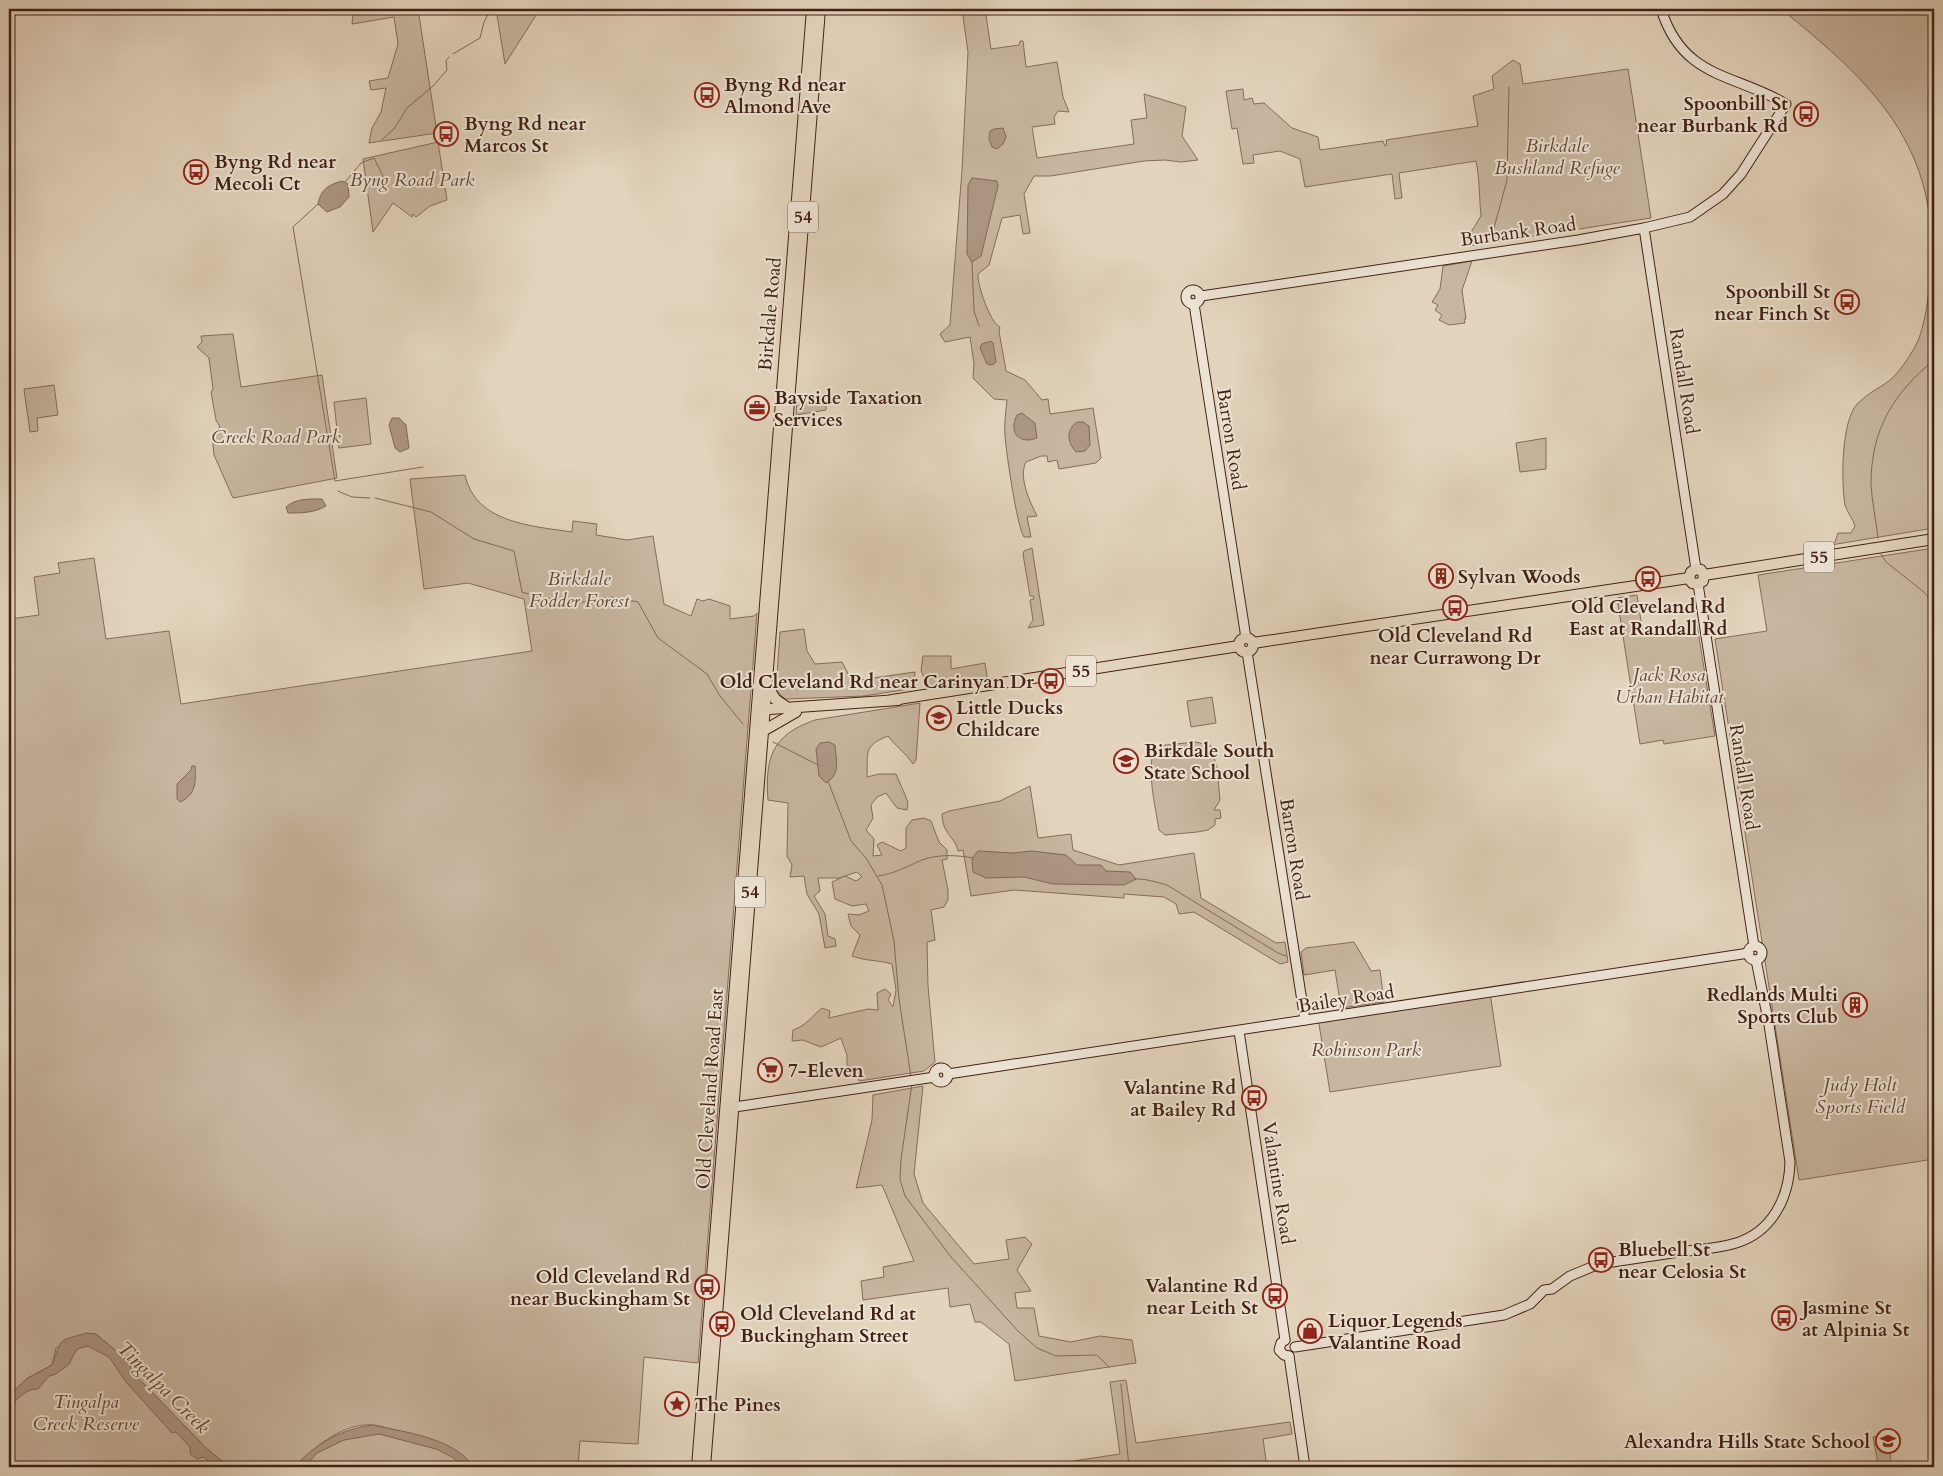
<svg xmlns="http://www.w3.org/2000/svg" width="1943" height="1476" font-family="Cardo,serif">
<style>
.green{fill:#c8b6a0;stroke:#866c5a}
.water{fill:#ad9784;stroke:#836857}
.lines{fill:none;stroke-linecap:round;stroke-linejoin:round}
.stream{stroke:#836857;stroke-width:1}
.secondary-casing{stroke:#432114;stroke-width:11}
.primary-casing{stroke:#432114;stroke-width:12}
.secondary{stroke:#ede3d4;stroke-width:9}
.primary{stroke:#e3d4bd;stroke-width:10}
.labels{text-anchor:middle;stroke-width:4;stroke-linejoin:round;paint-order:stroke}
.shield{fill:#ede3d4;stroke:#765b4e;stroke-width:1}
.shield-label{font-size:18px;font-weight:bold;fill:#432114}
.poi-label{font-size:19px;font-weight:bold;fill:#432114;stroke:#ede3d4;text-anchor:start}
.park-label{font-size:19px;font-style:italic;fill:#644637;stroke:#ede3d4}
.street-label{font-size:19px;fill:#432114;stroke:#ede3d4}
.water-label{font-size:20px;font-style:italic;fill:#634436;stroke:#ede3d4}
</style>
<rect width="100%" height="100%" fill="#e3d4bd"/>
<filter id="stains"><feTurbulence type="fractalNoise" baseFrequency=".004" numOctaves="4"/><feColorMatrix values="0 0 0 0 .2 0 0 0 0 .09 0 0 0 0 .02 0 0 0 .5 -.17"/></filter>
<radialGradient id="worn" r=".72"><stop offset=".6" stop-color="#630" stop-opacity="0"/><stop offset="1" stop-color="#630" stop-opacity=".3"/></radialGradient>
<g class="green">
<polygon points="380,9 418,9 437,133 369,143 372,128 381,112 386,88 371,90 369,81 388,78 398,44 394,17 352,24 353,14"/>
<polygon points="496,9 540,9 505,64"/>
<path d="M 962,9 L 985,9 L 991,49 L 1019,45 L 1020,41 L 1023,41 L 1026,67 L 1057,62 L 1063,97 L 1069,112 L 1058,111 L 1054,117 L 1055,124 L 1032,127 L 1037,158 L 1134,144 L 1131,120 L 1147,118 L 1144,94 L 1186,107 L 1182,136 L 1198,160 L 1181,162 L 1165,160 L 1144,161 L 1051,176 L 1034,176 L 1024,194 L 1030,233 L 1023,234 L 1020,215 L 1002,218 L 989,265 L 978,274 C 977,284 990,323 1000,327 L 999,331 L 1006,371 L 1025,380 L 1042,400 L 1048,399 L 1050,414 L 1093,408 L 1101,458 L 1096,463 L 1059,469 L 1057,460 L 1048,462 L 1047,456 L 1041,456 L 1026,462 C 1018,477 1030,502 1037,516 L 1027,517 L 1031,537 L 1024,537 C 1017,527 1006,452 1005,435 C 1004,423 1006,411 1007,400 L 994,399 L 973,378 L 974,364 L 970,337 L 945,342 L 940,334 L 950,325 L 962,170 L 968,52 Z"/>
<path d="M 1781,9 L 1934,9 L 1934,528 L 1831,545 L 1835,542 L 1838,533 L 1851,533 L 1855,526 C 1853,519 1847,512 1845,505 C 1841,481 1841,420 1858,403 C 1867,394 1879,388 1889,381 C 1900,372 1909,357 1916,345 C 1925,328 1929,294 1930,275 C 1942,148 1872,82 1781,9 Z"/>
<path d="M 1513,60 L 1520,64 L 1523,84 L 1628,69 L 1651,218 L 1462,247 L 1481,216 C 1479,197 1480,180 1476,161 L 1399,173 L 1402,198 L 1395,199 L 1392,174 L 1305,187 L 1300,159 L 1280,151 L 1253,155 L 1254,163 L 1243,164 L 1237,128 L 1232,129 L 1226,91 L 1243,89 L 1244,100 L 1252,98 L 1254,104 L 1264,103 L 1292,128 L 1318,137 L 1320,150 L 1383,141 L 1385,146 L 1387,145 L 1386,140 L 1478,126 L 1473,96 L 1494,89 L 1492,76 Z"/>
<polygon points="438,142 447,200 430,206 416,217 413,214 412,217 393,203 373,232 363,159"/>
<polygon points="1472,261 1462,290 1466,319 1464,319 1465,323 1449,325 1439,320 1442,315 1435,310 1438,305 1432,302 1440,289 1443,266"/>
<polygon points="233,334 241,387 322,375 337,478 233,498 214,455 212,434 220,427 216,420 211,392 213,389 209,358 197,347 202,342 201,336"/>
<polygon points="54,385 58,415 37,418 38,431 30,432 24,389"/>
<polygon points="826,396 826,410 796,415 797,400"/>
<polygon points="366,398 371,444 339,448 334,402"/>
<polygon points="1546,438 1546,469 1520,472 1516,443"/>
<path d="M 465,475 C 475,523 532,526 572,532 L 573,521 L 597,524 L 596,535 L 627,540 L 653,536 L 664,604 L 691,616 L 697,599 L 703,601 L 709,599 L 730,606 L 730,619 L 754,616 L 757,613 L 698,1363 L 644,1357 L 638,1444 L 580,1441 L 578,1467 L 474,1467 C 461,1449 445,1448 425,1441 C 408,1436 390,1427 373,1425 C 344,1422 313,1448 294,1467 L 229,1467 L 207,1449 L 144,1384 L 132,1372 L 129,1362 L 96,1334 L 81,1335 L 56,1348 L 52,1365 L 28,1378 L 9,1395 L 9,612 L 10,619 L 39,615 L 34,577 L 60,573 L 58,563 L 94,558 L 106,639 L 169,631 L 181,704 L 532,651 L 524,599 L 468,583 L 424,589 L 410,479 Z"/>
<polygon points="1032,548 1044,625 1028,628 1033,620 1030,600 1034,599 1033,596 1030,596 1023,554 1024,551"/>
<polygon points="1934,548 1934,1159 1799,1180 1715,639 1767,631 1758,575"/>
<polygon points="1637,595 1643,634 1697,625 1715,736 1664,744 1663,740 1640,744 1617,598"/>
<polygon points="804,629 807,651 815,664 842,662 852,681 915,672 913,687 909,689 864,696 785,699 776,690 780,632"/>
<polygon points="923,656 951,656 951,669 985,663 988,683 969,687 927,686 921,670"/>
<polygon points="1212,697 1216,723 1191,727 1187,701"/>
<path d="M 920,703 L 916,760 L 913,764 C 906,753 896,747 888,736 C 863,746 868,752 867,777 L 879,774 L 896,774 L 908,802 L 907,810 L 897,808 L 886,793 L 877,797 L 871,805 L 873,818 L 866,830 L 874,839 L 873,856 L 882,855 L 877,845 L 882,842 L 901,851 L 906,848 L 906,828 L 912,820 L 924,818 L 931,821 L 939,842 L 947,850 L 947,859 L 942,860 L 948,890 L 948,900 L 944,907 L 931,910 L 935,940 L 927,942 L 928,986 L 935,1062 L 924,1071 L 859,1081 L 857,1071 L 847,1065 L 847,1055 L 841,1038 L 821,1047 L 803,1040 L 792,1041 L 793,1030 C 807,1025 811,1017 822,1008 L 830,1011 L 829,1018 L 868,1009 L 878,1010 L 877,993 L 885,989 L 891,994 L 888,1000 L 893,1007 L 896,990 L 892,964 C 878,960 865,961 852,956 L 860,935 L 851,926 L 848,914 L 859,915 L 869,911 L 866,904 L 852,906 L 835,899 L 832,882 L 845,876 L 856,881 L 862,877 L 857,872 L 839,878 L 818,878 L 820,891 L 814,896 L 825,914 L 828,936 L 835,939 L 836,946 L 825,948 L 819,914 L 807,894 L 804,876 L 790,877 L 792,865 L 787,856 L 788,803 L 768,800 C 765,757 772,735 815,720 Z"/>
<path d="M 1196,742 L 1211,746 L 1217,768 L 1220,800 L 1214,810 L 1220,810 L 1221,818 L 1215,819 L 1215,825 L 1208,830 L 1197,832 L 1165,835 L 1159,830 C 1156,809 1144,762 1157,746 Z"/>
<path d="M 1030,786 L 1038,838 L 1071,834 L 1073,850 L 1119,865 L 1194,853 L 1201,898 L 1276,943 L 1285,942 L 1288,962 L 1280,964 L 1194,912 L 1179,914 L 1176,904 L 1164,897 L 1124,894 L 1124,898 L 1014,890 L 971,896 L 963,850 L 958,851 C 955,836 942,834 942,814 L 949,811 L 1000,801 Z"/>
<polygon points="1354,942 1371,971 1380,970 1384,1002 1341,1008 1335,970 1304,975 1301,952 1306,948"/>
<polygon points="1490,993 1501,1066 1330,1092 1318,1018"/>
<polygon points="923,1086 914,1174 923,1203 974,1264 1009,1259 1006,1240 1025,1237 1032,1244 1017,1270 1031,1291 1015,1293 1017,1308 1034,1308 1039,1336 1071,1342 1100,1336 1132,1340 1136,1363 1015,1381 1009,1344 981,1322 975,1322 970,1304 950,1307 948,1288 863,1300 861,1281 884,1277 883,1267 914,1261 882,1185 856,1188 872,1120 873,1095"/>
<polygon points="82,1342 113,1356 223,1467 9,1467 9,1402"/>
<polygon points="1126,1380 1136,1443 1290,1422 1292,1434 1263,1439 1267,1467 1073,1467 1073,1461 1120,1454 1110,1382"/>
<polygon points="380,1430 445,1449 467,1467 300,1467 315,1450 329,1444"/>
<polygon points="1887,1434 1892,1467 1864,1467 1878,1463 1873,1437"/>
</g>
<g class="water">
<polygon points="1003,128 1006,137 1003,144 997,149 992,147 989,139 990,131 994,129"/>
<polygon points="972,178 997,181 998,186 981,256 972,262 967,254 968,185"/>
<path d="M 342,181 L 348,184 L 349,197 L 340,207 L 327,212 L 318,204 C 321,189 328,185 342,181 Z"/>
<polygon points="991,341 993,343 996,362 992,365 987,364 980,348 982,344"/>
<path d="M 1022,413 L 1035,423 L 1037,438 C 1019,445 1008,432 1017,415 Z"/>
<polygon points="392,418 399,418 406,425 409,448 400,452 395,448 389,425"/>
<path d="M 1077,422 L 1083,422 L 1089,426 L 1090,445 L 1085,451 L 1076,452 C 1067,442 1066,430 1077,422 Z"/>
<path d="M 322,499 L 326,506 C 314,513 302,513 288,513 L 286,507 C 296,498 310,499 322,499 Z"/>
<path d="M 829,742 L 835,745 C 836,761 841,774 826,783 L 819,776 L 816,749 L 820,743 Z"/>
<path d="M 192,766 L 195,766 C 196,782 196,795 180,802 L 177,799 L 177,784 L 191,770 Z"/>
<polygon points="978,851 1013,853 1032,851 1066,855 1077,865 1101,865 1106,871 1130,872 1136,879 1124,885 1053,884 1024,877 986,878 973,872 972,858"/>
<path d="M 87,1333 L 96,1334 L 129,1362 L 132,1372 L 144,1384 L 207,1449 L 229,1467 L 217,1467 L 203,1457 L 197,1459 L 190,1454 L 190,1447 L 176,1432 L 172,1433 L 126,1382 L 109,1357 L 88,1346 L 77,1349 L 69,1364 L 56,1374 L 49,1376 L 38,1389 C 26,1388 16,1400 9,1408 L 9,1395 L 28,1378 L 52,1365 C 62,1337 58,1341 87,1333 Z"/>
<path d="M 373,1425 C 407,1433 452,1437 474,1467 L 464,1467 L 452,1457 L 436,1449 L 379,1434 L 344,1440 L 317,1453 L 305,1467 L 294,1467 C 316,1444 340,1429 373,1425 Z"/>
</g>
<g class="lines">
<g class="stream">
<polyline points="453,54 480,38 484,22 491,9"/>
<polyline points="382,140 394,129 407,108 433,86 447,70 446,61 449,57"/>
<polyline points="345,182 361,163 374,158 384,178"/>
<polyline points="318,204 293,227 335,481 423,467"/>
<polyline points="1484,242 1494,228 1507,180 1509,87"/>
<polyline points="972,262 974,311 979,326"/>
<polyline points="338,491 352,497 370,498"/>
<polyline points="375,498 431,512 474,539 514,551 522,592 541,598 584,602 611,597 638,602 658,638 707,674 720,696 743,724"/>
<path d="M 1878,538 C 1876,520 1872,502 1871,485 C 1871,429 1893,394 1934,360"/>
<polyline points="1881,554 1886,562 1924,592 1934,605"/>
<polyline points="773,742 818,765"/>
<polyline points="828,781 851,841 866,858 882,885 894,941 899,999 911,1077"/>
<path d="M 878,876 C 894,874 908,866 922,860 C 938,854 957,855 973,858"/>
<path d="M 1135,879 C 1145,878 1158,883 1167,885 L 1278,953 L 1286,956"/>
<polyline points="912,1084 901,1159 900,1179 905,1196 951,1257 1018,1331 1037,1348 1056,1356 1097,1355 1109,1367"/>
<polyline points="1121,1384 1129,1467"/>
</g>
<defs>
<g id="secondary">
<polyline points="1644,228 1696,569"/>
<circle cx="1193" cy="297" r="7"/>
<path d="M 1201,296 L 1578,240 L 1644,228 L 1690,217 L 1723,194 L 1741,174 L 1786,104 C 1733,73 1683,79 1661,9"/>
<polyline points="1194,304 1246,638"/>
<polyline points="1698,584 1754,946"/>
<polyline points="1247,652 1305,1020"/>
<circle cx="1755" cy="953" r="7"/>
<polyline points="1239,1031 1285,1340"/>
<circle cx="941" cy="1075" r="7"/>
<polyline points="948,1074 1749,953"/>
<polyline points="728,1108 935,1077"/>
<polyline points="1285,1340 1281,1343 1279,1350 1284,1355 1289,1356"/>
<path d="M 1295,1347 L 1504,1315 L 1530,1304 L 1544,1290 L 1552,1289 L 1570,1276 L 1599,1264 C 1626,1260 1653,1256 1679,1252 C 1698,1249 1718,1249 1736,1243 C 1772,1232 1789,1198 1790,1162 L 1769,1025 L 1756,960"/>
<polyline points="1289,1356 1305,1467"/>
</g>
<g id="primary">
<polyline points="1704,575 1934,539"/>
<polyline points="1689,578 1691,572 1696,569 1701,570 1704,575"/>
<polyline points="1689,578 1692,583 1698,584 1703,581 1704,575"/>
<circle cx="1246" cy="645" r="7"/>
<polyline points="1253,643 1689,578"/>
<polyline points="767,685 775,699 788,708"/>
<polyline points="892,700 1239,646"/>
<polyline points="759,712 770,709 898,700"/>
<polyline points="763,731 796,712"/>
<polyline points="697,1467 812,9"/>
<polyline points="705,1467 820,9"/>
</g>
</defs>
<use href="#secondary" class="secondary-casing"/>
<use href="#primary" class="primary-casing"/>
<use href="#secondary" class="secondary"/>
<use href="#primary" class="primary"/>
</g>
<defs>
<symbol id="bus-ring" viewBox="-11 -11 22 22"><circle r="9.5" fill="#ede3d4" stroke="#8f2418" stroke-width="1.5"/><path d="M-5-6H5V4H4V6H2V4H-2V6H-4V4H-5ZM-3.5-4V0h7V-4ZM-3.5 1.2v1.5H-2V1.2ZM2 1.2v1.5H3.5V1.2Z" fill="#8f2418"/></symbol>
<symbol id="office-ring" viewBox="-11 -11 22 22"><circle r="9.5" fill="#ede3d4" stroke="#8f2418" stroke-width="1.5"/><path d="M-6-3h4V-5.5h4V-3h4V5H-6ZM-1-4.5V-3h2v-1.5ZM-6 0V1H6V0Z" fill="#8f2418"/></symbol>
<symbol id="building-ring" viewBox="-11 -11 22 22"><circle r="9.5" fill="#ede3d4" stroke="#8f2418" stroke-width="1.5"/><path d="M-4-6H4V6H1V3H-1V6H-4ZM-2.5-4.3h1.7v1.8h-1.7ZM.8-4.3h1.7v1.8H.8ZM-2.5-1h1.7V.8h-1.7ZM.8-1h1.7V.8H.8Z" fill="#8f2418"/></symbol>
<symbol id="school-ring" viewBox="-11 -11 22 22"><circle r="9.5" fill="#ede3d4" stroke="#8f2418" stroke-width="1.5"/><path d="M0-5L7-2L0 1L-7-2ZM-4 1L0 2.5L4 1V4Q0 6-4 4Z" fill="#8f2418"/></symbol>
<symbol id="supermarket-ring" viewBox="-11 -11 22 22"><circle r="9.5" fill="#ede3d4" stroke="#8f2418" stroke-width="1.5"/><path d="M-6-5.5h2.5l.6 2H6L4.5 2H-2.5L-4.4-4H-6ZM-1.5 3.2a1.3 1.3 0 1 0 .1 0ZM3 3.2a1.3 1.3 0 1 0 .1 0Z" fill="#8f2418"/></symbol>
<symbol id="shop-ring" viewBox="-11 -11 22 22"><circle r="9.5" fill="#ede3d4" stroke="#8f2418" stroke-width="1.5"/><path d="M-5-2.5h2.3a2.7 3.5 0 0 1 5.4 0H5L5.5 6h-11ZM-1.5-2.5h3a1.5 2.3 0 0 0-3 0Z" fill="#8f2418"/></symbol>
<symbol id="sight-ring" viewBox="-11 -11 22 22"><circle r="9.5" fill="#ede3d4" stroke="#8f2418" stroke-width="1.5"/><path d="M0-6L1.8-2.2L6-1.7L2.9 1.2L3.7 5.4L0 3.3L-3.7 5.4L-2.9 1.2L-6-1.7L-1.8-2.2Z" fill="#8f2418"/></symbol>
</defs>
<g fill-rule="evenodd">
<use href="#bus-ring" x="693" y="81" width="28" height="28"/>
<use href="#bus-ring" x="1792" y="100" width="28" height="28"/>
<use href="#bus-ring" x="432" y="120" width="28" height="28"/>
<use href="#bus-ring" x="182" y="158" width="28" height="28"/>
<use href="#bus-ring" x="1833" y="288" width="28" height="28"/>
<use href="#office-ring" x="743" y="394" width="28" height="28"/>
<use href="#building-ring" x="1427" y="562" width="28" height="28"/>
<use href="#bus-ring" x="1634" y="565" width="28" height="28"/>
<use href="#bus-ring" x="1441" y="594" width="28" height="28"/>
<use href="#bus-ring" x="1037" y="667" width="28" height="28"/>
<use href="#school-ring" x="925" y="704" width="28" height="28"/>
<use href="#school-ring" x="1112" y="747" width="28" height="28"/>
<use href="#building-ring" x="1841" y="991" width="28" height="28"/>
<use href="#supermarket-ring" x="756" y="1056" width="28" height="28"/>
<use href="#bus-ring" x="1240" y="1084" width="28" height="28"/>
<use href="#bus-ring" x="1587" y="1246" width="28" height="28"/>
<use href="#bus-ring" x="693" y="1273" width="28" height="28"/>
<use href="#bus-ring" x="1261" y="1282" width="28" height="28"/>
<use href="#bus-ring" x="1770" y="1304" width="28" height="28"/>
<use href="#bus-ring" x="708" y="1310" width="28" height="28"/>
<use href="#shop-ring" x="1296" y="1317" width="28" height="28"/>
<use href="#sight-ring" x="663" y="1390" width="28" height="28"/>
<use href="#school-ring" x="1874" y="1427" width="28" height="28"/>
</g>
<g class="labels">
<g class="shield">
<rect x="788" y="201.5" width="30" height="31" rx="4"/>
<rect x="1804" y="541.5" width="30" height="31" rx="4"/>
<rect x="1066" y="655.5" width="30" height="31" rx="4"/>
<rect x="735" y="876.5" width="30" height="31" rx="4"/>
</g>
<g class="shield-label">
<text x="803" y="223">54</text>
<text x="1819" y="563">55</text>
<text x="1081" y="677">55</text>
<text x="750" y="898">54</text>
</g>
<g class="poi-label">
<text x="724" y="91">Byng Rd near<tspan x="724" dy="22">Almond Ave</tspan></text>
<text x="1788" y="110" text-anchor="end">Spoonbill St<tspan x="1788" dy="22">near Burbank Rd</tspan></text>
<text x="464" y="130">Byng Rd near<tspan x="464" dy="22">Marcos St</tspan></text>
<text x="214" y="168">Byng Rd near<tspan x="214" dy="22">Mecoli Ct</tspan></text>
<text x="1830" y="298" text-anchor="end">Spoonbill St<tspan x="1830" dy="22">near Finch St</tspan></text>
<text x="774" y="404">Bayside Taxation<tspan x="774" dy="22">Services</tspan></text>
<text x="1458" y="583">Sylvan Woods</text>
<text x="1648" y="613" text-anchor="middle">Old Cleveland Rd<tspan x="1648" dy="22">East at Randall Rd</tspan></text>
<text x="1455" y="642" text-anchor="middle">Old Cleveland Rd<tspan x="1455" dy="22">near Currawong Dr</tspan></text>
<text x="1034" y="688" text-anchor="end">Old Cleveland Rd near Carinyan Dr</text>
<text x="956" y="714">Little Ducks<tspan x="956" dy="22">Childcare</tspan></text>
<text x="1144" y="757">Birkdale South<tspan x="1144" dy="22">State School</tspan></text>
<text x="1838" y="1001" text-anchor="end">Redlands Multi<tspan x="1838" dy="22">Sports Club</tspan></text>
<text x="788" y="1077">7-Eleven</text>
<text x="1236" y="1094" text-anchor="end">Valantine Rd<tspan x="1236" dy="22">at Bailey Rd</tspan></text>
<text x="1618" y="1256">Bluebell St<tspan x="1618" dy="22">near Celosia St</tspan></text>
<text x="690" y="1283" text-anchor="end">Old Cleveland Rd<tspan x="690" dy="22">near Buckingham St</tspan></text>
<text x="1258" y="1292" text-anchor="end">Valantine Rd<tspan x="1258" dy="22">near Leith St</tspan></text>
<text x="1802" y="1314">Jasmine St<tspan x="1802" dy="22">at Alpinia St</tspan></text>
<text x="740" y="1320">Old Cleveland Rd at<tspan x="740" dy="22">Buckingham Street</tspan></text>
<text x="1328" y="1327">Liquor Legends<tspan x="1328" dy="22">Valantine Road</tspan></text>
<text x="694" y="1411">The Pines</text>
<text x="1870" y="1448" text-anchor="end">Alexandra Hills State School</text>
</g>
<g class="park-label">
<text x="1557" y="152">Birkdale<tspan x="1557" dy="22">Bushland Refuge</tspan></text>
<text x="412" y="186">Byng Road Park</text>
<text x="276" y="443">Creek Road Park</text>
<text x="579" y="585">Birkdale<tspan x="579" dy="22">Fodder Forest</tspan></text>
<text x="1669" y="681">Jack Rosa<tspan x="1669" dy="22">Urban Habitat</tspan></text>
<text x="1366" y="1056">Robinson Park</text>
<text x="1860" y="1091">Judy Holt<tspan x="1860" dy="22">Sports Field</tspan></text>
<text x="86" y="1408">Tingalpa<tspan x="86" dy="22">Creek Reserve</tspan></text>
</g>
<g class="street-label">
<text transform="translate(1518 231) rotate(-8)" y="7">Burbank Road</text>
<text transform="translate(769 314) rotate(-85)" y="7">Birkdale Road</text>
<text transform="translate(1685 381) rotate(81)" y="7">Randall Road</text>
<text transform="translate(1232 439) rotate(81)" y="7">Barron Road</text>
<text transform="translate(1745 777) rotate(81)" y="7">Randall Road</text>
<text transform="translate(1295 849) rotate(81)" y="7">Barron Road</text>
<text transform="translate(1346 998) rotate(-9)" y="7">Bailey Road</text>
<text transform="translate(709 1089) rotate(-86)" y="7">Old Cleveland Road East</text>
<text transform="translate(1279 1183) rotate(81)" y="7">Valantine Road</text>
</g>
<g class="water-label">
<text transform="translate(164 1387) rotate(45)" y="7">Tingalpa Creek</text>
</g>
</g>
<rect width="1943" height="1476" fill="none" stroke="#e3d4bd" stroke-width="30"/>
<rect x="10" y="10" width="1923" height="1456" fill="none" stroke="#432114" stroke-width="2.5"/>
<rect x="15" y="15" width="1913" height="1446" fill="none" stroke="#432114"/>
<rect width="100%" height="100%" filter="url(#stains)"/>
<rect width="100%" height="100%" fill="url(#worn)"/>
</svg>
